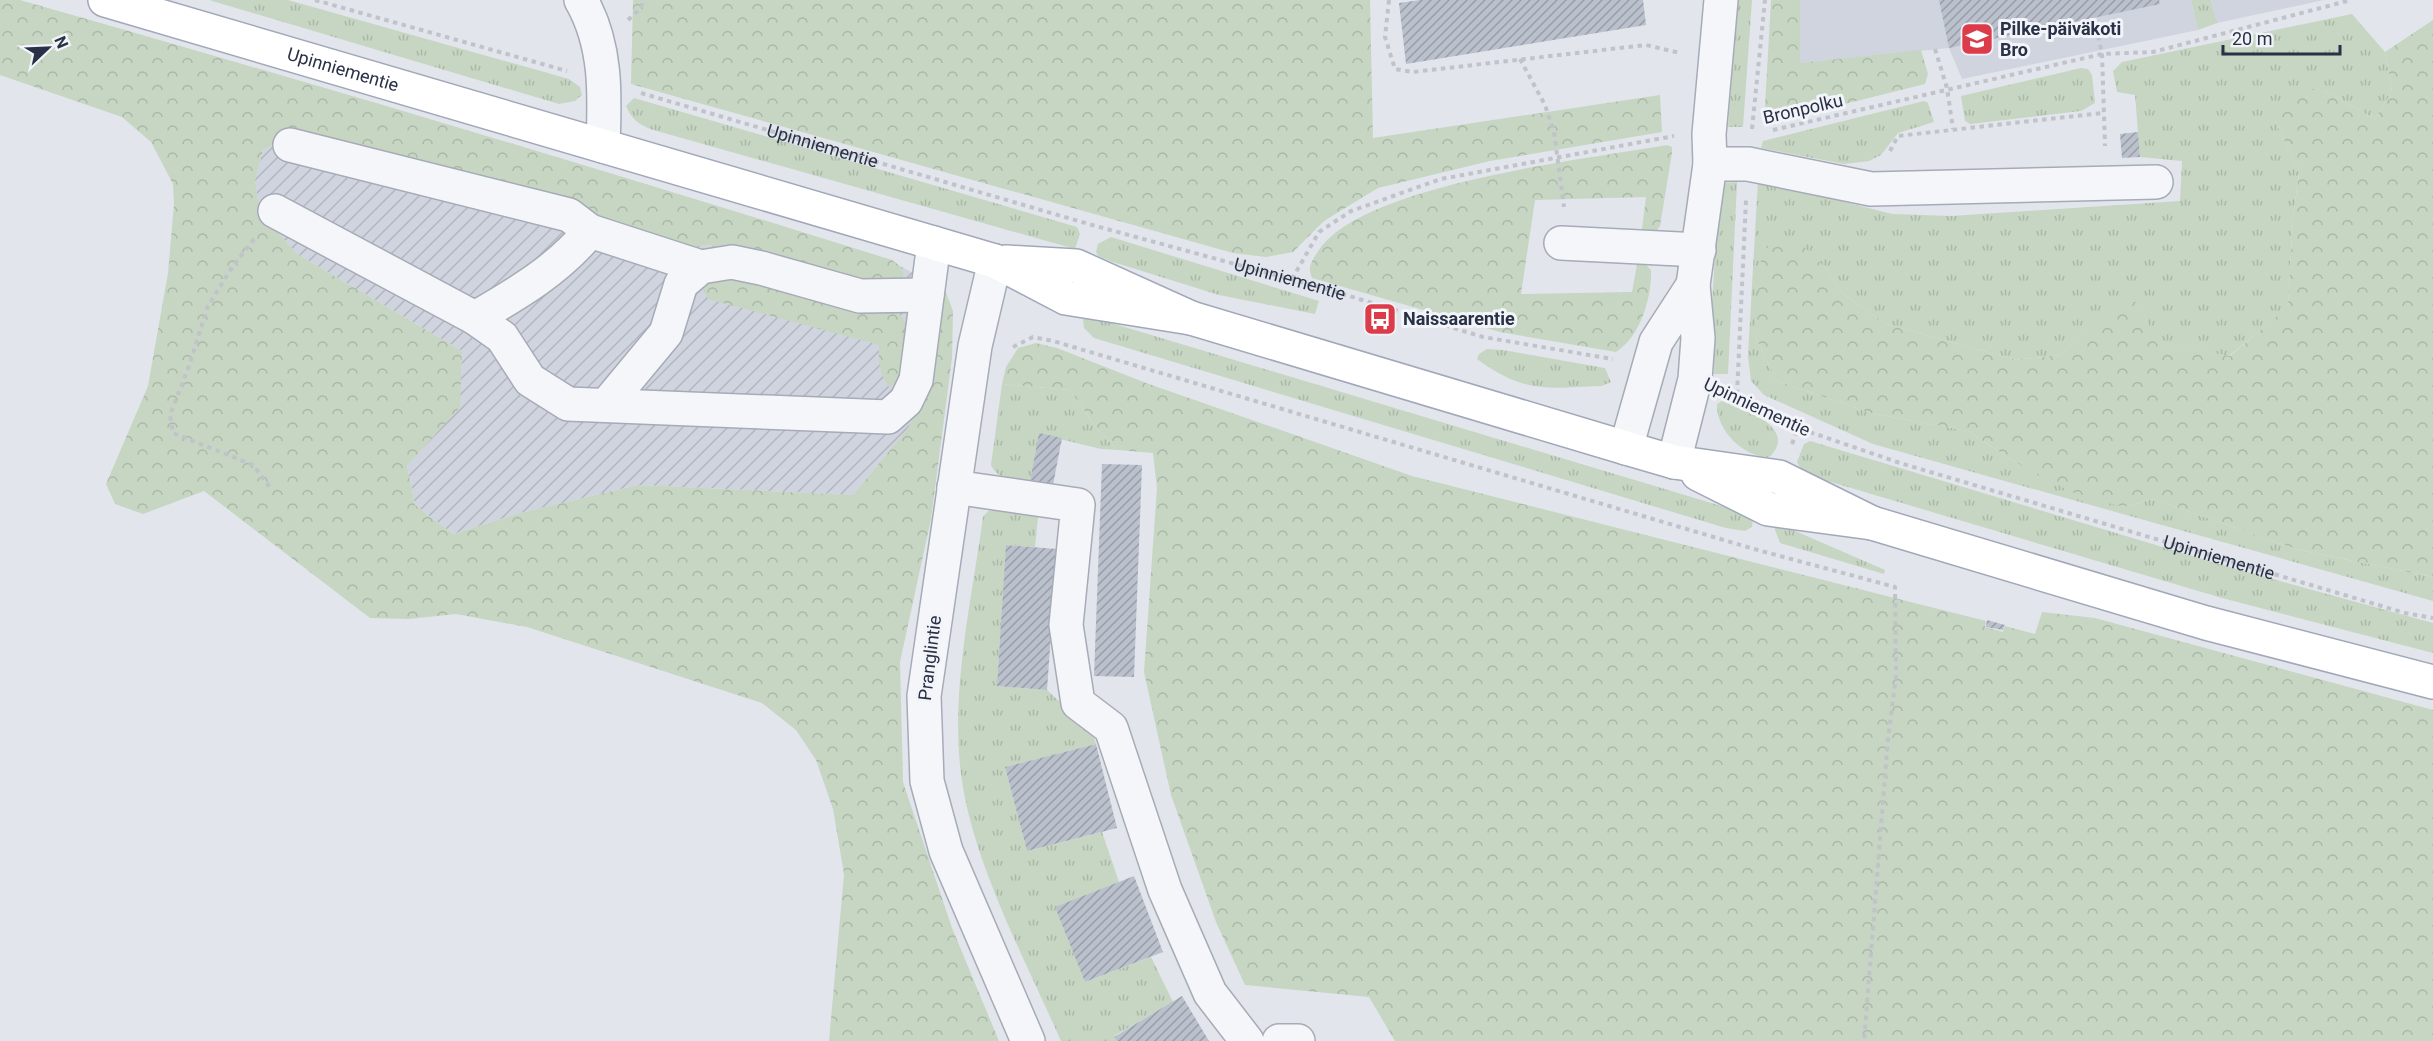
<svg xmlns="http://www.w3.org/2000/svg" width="2433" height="1041" font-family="Roboto,sans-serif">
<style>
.built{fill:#d0d4de}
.industrial{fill:url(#industrial-furrows)}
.grass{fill:url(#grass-tufts)}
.forest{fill:url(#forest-crowns)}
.building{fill:url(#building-hatch)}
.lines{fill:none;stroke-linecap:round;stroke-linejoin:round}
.minor-casing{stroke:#a6abb7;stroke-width:36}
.major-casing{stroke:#a0a8b9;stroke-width:36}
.path{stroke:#c0c3ca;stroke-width:4;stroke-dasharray:4.5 4.5;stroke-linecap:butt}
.minor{stroke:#f5f6f9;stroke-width:33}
.major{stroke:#fff;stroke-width:33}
.labels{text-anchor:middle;stroke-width:6;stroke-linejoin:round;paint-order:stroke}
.poi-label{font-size:18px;font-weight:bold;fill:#283145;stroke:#f2f4f9;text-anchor:start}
.street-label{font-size:18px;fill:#283145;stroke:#f2f4f9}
</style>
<defs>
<pattern id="industrial-furrows" width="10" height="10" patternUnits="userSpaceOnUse" patternTransform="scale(1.5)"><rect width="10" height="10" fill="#d0d4de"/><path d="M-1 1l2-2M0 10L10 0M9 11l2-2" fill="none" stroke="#b3b6c0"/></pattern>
<pattern id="grass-tufts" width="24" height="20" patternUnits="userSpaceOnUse" patternTransform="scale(1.5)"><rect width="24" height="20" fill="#c6d6c2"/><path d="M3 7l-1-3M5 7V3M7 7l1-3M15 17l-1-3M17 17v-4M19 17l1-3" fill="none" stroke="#aab8a8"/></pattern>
<pattern id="forest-crowns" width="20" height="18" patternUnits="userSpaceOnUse" patternTransform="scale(1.5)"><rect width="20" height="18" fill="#c6d6c2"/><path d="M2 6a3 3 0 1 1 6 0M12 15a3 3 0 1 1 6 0" fill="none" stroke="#aab8a8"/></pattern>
<pattern id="building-hatch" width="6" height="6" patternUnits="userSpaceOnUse" patternTransform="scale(1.5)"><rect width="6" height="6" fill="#bbc1cc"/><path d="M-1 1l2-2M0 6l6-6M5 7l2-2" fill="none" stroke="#989da7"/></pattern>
</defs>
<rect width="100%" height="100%" fill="#e2e5ec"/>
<g class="built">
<polygon points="1800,0 2191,0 2198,30 1962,79 1949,48 1800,63"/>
<polygon points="2211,0 2324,0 2217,23"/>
</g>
<polygon class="industrial" points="290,137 675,248 711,245 854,288 904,273 900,266 945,290 940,293 924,385 909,427 853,495 638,485 520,513 453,534 415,505 407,466 459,407 462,351 297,254 260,212 255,180 263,150"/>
<g class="grass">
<polygon points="209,0 288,0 569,79 580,87 582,95 575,101 559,104"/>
<polygon points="1737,0 1752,0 1743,127 1728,127"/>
<polygon points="2191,0 2211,0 2217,23 2198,30"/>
<polygon points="2352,14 2385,52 2392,91 2375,119 2319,88 2275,120 2299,173 2293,218 2288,308 2229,356 2155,343 2145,315 2128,293 2061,355 2016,360 1886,324 1842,293 1824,266 1754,334 1777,381 1871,413 1968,431 2014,461 2125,507 2153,499 2299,550 2433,577 2433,601 1873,444 1764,395 1751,381 1748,356 1758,180 1892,214 1951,216 2180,201 2182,161 2140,157 2135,95 2117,92 2113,71 2122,62"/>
<polygon points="2081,68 2088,69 2092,75 2095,103 2081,111 1970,124 1965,121 1961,96"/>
<path d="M 634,98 L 1077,227 L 1080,234 L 1075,249 L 650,129 C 638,124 631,118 626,106 Z"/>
<polygon points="1924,101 1928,103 1934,122 1898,133 1881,155 1869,161 1844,164 1761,148 1763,141"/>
<polygon points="1737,182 1728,374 1714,374 1711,317 1720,183"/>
<polygon points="1111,237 1319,301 1315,314 1219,295 1113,262 1098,256 1096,252 1098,244"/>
<polygon points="1088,316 1748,514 1753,519 1752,527 1745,531 1726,528 1094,338 1084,328 1083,319"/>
<path d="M 1487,349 L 1503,350 L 1605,368 L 1611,382 L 1602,386 C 1546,388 1525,394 1477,359 L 1479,354 Z"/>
<path d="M 1002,384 L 1070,390 L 1098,430 L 1118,450 L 1101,449 L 1039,434 L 1030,481 C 1014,479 998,481 991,465 Z"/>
<path d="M 1722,401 C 1742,407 1800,429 1769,457 C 1743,457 1716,430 1717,404 Z"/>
<polygon points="1810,441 2229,567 2433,623 2433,653 2222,598 1804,474 1797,462 1804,444"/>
<path d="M 996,510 L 1038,517 L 1035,547 L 1007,545 L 997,686 L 1047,690 L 1093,733 L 1096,744 L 1005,767 L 1027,851 L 1102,832 L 1119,882 L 1056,907 L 1085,982 L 1151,957 L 1173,1002 L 1114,1036 L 1117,1041 L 1061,1041 C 1025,959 968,854 960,765 C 952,683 972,598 983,517 L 988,511 Z"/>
<polygon points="1779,524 1885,570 1884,574 1780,543 1774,527"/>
</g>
<g class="forest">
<path d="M 0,0 L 20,0 C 312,83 602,169 892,260 L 900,266 L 904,273 L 901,279 L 854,288 L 711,245 L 675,248 L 290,137 L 263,150 L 255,180 L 260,212 L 297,254 L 462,351 L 460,407 L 407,466 L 415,505 L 453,534 L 520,513 L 638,485 L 853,495 L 909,427 L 924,385 L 940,293 L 945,290 L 953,311 L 952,358 L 931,519 L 900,662 L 903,782 L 952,928 L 999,1041 L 829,1041 L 844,874 L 833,809 L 816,760 L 796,730 L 762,703 L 527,627 L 456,614 L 409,619 L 370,618 L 204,491 L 143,514 L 115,504 L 106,484 L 148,386 L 168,273 L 174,204 L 173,184 L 151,142 L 122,117 L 0,75 Z"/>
<polygon points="633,0 1370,0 1373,138 1660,95 1662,132 1490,161 1378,188 1324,221 1293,252 1266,257 1233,253 631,84"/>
<path d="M 1771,0 L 1800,0 L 1800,63 L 1921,50 L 1928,74 L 1925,84 L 1788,118 C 1776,118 1771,117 1765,106 Z"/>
<polygon points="2433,20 2433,577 2299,550 2153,499 2125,507 2081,497 2014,461 1968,431 1871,413 1777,381 1754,334 1761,260 1774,236 1798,241 1824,266 1842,293 1886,324 2016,360 2061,355 2128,292 2145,315 2156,343 2230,356 2288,307 2293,218 2299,173 2275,120 2291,93 2319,88 2375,119 2392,91 2385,52"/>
<path d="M 1667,145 L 1672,147 L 1672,153 L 1660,226 L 1656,232 L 1642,229 L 1646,197 L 1535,200 L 1521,294 L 1632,292 L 1637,264 L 1645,264 L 1651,270 C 1652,298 1640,337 1616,352 L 1500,332 L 1312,278 C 1307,266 1312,261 1319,250 C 1363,184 1588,159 1667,145 Z"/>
<path d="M 727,274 L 901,315 L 911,335 L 901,380 L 889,387 C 879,373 878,362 879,345 L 708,299 L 703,290 L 710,280 Z"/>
<polygon points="1036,343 1057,348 1146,383 1412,476 1986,621 1985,627 2003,632 2005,626 2035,634 2042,612 2095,618 2433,710 2433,1041 1395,1041 1369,997 1245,985 1216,922 1171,795 1144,672 1157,488 1153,453 1118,450 1098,430 1070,390 1002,384 1006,367 1018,348"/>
</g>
<g class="building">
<polygon points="1420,0 1643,0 1646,25 1406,64 1399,3"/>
<polygon points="1939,0 2159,0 2160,4 1949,48"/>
<polygon points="2138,132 2140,157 2122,158 2120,134"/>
<polygon points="1039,433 1062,438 1053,485 1030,481"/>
<polygon points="1102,464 1142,465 1134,677 1094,676"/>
<polygon points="1006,545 1057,549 1047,690 997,686"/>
<polygon points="1987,620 2005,625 2003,630 1986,627"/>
<polygon points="1096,744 1117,828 1027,851 1005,767"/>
<polygon points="1134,876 1163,952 1085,982 1055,907"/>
<polygon points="1182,996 1209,1041 1117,1041 1114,1037"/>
</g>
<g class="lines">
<defs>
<g id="minor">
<path d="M 581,0 C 607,45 605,95 603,146"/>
<polyline points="290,145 569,215 590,231 701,267"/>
<polyline points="1710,164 1748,164 1871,189 2156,182"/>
<polyline points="275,211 475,318 502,337 530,380 568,404 888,417 906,401 916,380 934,243"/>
<polyline points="1561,243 1699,250"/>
<polyline points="995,261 975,346 924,696 927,781 946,851 1028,1041"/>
<path d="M 475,318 C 518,293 558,270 590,231"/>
<polyline points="607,404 666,333 681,284 701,267 732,262 761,268 860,296 927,295"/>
<polyline points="1626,448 1656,342 1693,285"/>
<polyline points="1674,462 1695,379 1698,338 1693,285 1710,164 1709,134 1721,0"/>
<polyline points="954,487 1078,505 1066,625 1078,703 1111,728 1165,890 1210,993 1247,1041"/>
<polyline points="1279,1041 1298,1041"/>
</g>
<g id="major">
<path id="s3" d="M 105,0 L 995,261 L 1066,298 L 1191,318"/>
<polyline points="1006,262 1076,266 1191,318 1626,448 1674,462 1779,477 1872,523"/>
<polyline points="1698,474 1768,509 1872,523 2206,623 2433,682"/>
</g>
</defs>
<use href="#minor" class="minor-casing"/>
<use href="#major" class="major-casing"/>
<g class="path">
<polyline points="315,0 567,71"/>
<polyline points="1389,0 1385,37 1395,69 1413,72 1646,45 1680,53"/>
<polyline points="628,20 641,8 643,0"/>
<polyline points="2050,27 2052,38 2097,30 2102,54 2105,146"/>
<polyline points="1935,49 1947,88 1953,129"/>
<polyline points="1520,59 1545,105 1554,132 1564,207"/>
<path id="s1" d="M 641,93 L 1092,225 L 1323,288 L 1483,337 L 1613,359"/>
<polyline points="1752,129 1765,0"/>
<polyline points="1773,130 2102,54 2153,52 2351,0"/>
<polyline points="1890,151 1898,136 2103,113"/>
<polyline points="254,239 231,269 208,306 189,366 170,415 173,433 253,465 271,489"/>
<polyline points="1292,279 1319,232 1351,211 1441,179 1674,136"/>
<polyline points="1013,347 1033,337 1053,341 1754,549 1895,587 1896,676 1888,739 1864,1041"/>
<path id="s2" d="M 1730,391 L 1798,428 L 1900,463 L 2405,613 L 2433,618"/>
<polyline points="1737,394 1746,200"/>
<polyline points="1792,444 1798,428"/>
</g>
<use href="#minor" class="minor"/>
<use href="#major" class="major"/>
</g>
<defs>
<symbol id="school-square" viewBox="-11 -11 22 22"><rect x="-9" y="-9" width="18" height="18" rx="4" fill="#dc3c4a" stroke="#f2f4f9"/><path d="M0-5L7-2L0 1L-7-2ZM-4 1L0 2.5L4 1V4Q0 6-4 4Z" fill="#fff"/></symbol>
<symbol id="bus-square" viewBox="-11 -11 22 22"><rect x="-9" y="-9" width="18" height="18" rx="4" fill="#dc3c4a" stroke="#f2f4f9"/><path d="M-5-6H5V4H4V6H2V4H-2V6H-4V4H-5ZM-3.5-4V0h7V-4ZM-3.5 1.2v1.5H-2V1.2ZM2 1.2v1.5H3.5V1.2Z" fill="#fff"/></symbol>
</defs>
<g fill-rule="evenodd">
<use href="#school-square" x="1958" y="20" width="38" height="38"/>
<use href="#bus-square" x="1361" y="300" width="38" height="38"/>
</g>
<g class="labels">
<g class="poi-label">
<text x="2000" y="35">Pilke-päiväkoti<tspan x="2000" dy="21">Bro</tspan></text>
<text x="1403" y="325">Naissaarentie</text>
</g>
<g class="street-label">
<text dy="6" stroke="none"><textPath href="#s3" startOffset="248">Upinniementie</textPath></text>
<text transform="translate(1803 109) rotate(-13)" y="6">Bronpolku</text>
<text dy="6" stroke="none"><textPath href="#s1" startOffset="189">Upinniementie</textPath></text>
<text dy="6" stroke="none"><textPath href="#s1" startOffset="675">Upinniementie</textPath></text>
<text transform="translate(1757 407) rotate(25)" y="6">Upinniementie</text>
<text dy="6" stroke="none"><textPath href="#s2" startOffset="518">Upinniementie</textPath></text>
<text transform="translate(930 658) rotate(-83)" y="6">Pranglintie</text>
</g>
</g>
<g transform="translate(48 48) rotate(67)" stroke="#f2f4f9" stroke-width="4.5" paint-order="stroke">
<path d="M0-4.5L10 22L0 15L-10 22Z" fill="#283145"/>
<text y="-9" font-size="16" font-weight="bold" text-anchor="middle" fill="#283145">N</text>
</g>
<path d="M2223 45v9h117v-9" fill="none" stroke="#283145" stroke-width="3"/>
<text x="2232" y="45" font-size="18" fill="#283145" stroke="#f2f4f9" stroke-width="4.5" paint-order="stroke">20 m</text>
</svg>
